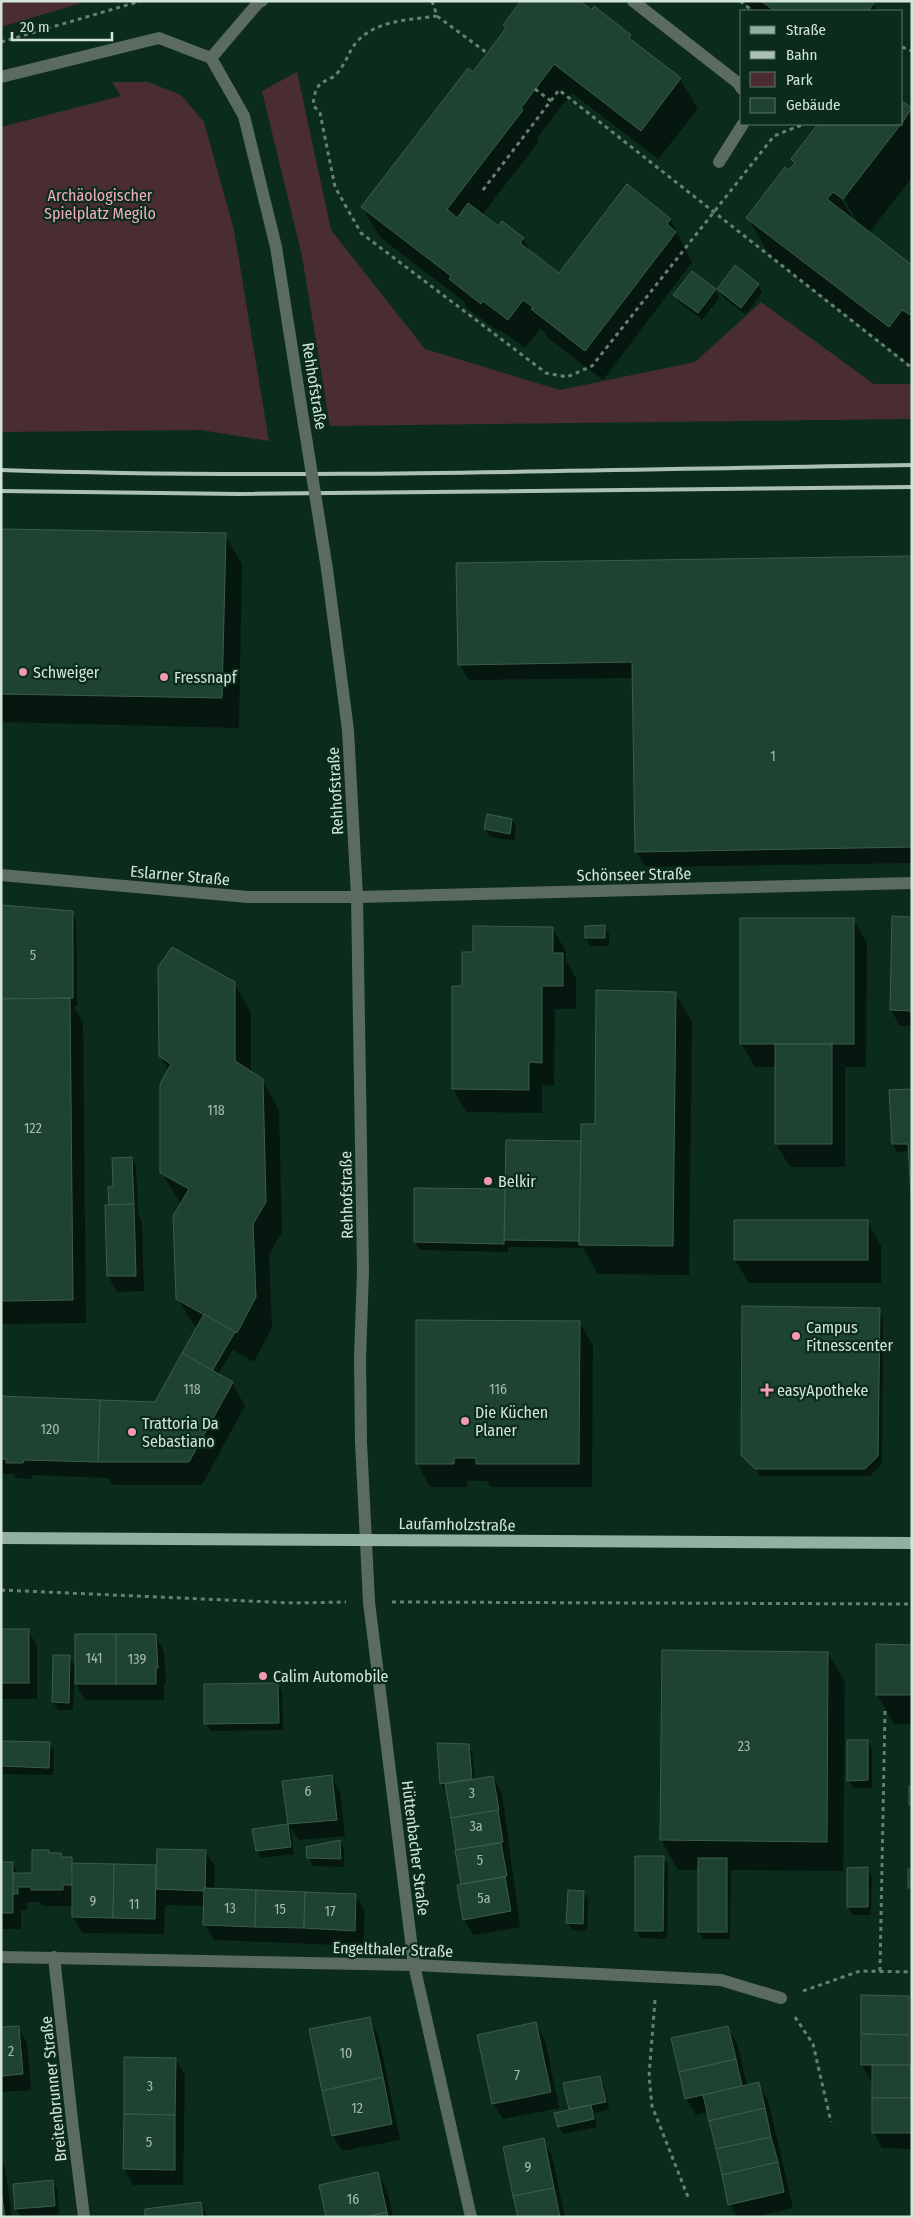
<svg xmlns="http://www.w3.org/2000/svg" width="913" height="2218" font-family="'Fira Sans Condensed',sans-serif">
<style>
.green{fill:#4a2c33}
.shadow{fill:#0007;fill-rule:evenodd}
.building{fill:#1e4330;stroke:#3d5d4b}
.lines{fill:none;stroke-linecap:round;stroke-linejoin:round}
.path{stroke:#668173;stroke-width:3;stroke-dasharray:4 4;stroke-linecap:butt}
.minor{stroke:#5c6b62;stroke-width:12}
.major{stroke:#93b1a0;stroke-width:12}
.rail{stroke:#acc1b5;stroke-width:4}
.minor-bridge{stroke:#5c6b62;stroke-width:12}
.poi-dot{fill:#f29aae;stroke:#0b2c1c;stroke-width:2}
.labels{text-anchor:middle;stroke-width:4.5;stroke-linejoin:round;paint-order:stroke}
.number-label{font-size:14px;fill:#a6bcb0}
.park-label{font-size:16px;fill:#f3adbc;stroke:#0b2c1c}
.street-label{font-size:16px;fill:#d3e5da;stroke:#0b2c1c}
.poi-label{font-size:16px;fill:#d3e5da;stroke:#0b2c1c;text-anchor:start}
</style>
<rect width="100%" height="100%" fill="#0b2c1c"/>
<g class="green">
<polygon points="1,1 88,1 1,27"/>
<polygon points="297,72 331,230 425,349 560,390 695,362 761,302 874,384 912,384 912,419 330,426 302,256 262,91"/>
<polygon points="112,82 148,82 181,95 204,122 234,230 269,441 201,430 1,432 1,127 121,96"/>
</g>
<g class="shadow">
<polygon points="742,1 870,1 878,11 755,11"/>
<polygon points="630,36 636,45 680,79 698,109 658,159 572,93 537,138 539,141 482,215 498,228 523,239 532,254 559,275 670,219 692,262 603,380 549,339 541,328 525,348 500,330 499,332 468,309 463,301 380,237 362,207 473,73"/>
<path d="M 902,102 L 912,110 L 912,177 L 869,233 L 912,266 L 911,365 L 770,256 L 748,218 L 795,164 L 792,159 L 820,124 L 902,124 ZM 841,193 L 857,222 L 855,222 L 839,195 Z"/>
<polygon points="758,285 762,292 746,315 723,297 718,289"/>
<polygon points="715,290 719,298 702,320 679,302 675,295"/>
<polygon points="1,530 225,535 242,564 239,728 1,722"/>
<polygon points="912,557 912,863 646,867 636,851 633,678 469,680 459,664"/>
<polygon points="512,820 516,828 514,841 490,837 485,829"/>
<polygon points="1,906 72,912 76,920 77,1006 73,1006 83,1022 86,1323 4,1324 1,1319"/>
<polygon points="912,918 912,1026 900,1026 891,1010"/>
<polygon points="853,919 867,943 866,1067 845,1067 845,1167 790,1167 776,1144 776,1067 755,1067 741,1043"/>
<polygon points="587,927 604,927 609,934 609,946 591,946 586,938"/>
<polygon points="552,928 566,951 566,960 576,978 576,1009 555,1009 554,1086 542,1085 542,1113 466,1112 453,1089 463,987 475,953"/>
<polygon points="234,983 251,1012 251,1073 262,1080 279,1110 282,1232 269,1254 272,1327 254,1362 233,1350 218,1375 232,1383 245,1406 202,1485 113,1485 109,1478 32,1475 32,1479 16,1478 14,1474 1,1474 1,1397 155,1403 197,1330 177,1298 181,1204 162,1173 169,1071 160,1055"/>
<polygon points="675,993 692,1022 689,1275 598,1274 583,1248 508,1247 508,1252 420,1250 415,1242 416,1189 506,1190 580,1142 596,1125"/>
<polygon points="912,1090 910,1151 897,1152 893,1144"/>
<polygon points="132,1158 136,1166 138,1213 142,1222 144,1291 117,1292 108,1276 106,1206 110,1206"/>
<polygon points="867,1222 881,1245 881,1283 749,1283 735,1260"/>
<polygon points="879,1309 883,1317 882,1464 870,1476 761,1476 742,1454"/>
<polygon points="579,1322 593,1345 592,1487 491,1487 487,1481 467,1481 467,1487 430,1487 417,1463"/>
<polygon points="1,1630 28,1630 37,1646 37,1699 1,1699"/>
<polygon points="155,1635 164,1652 166,1684 164,1684 164,1700 85,1700 76,1684"/>
<polygon points="912,1646 912,1724 894,1724 877,1694"/>
<polygon points="663,1651 828,1653 845,1682 843,1871 731,1870 730,1939 703,1939 699,1931 699,1870 678,1870 661,1840"/>
<polygon points="69,1657 75,1666 73,1710 58,1710 53,1702"/>
<polygon points="278,1684 282,1692 283,1730 210,1731 206,1723"/>
<polygon points="868,1741 872,1749 872,1788 853,1788 848,1780"/>
<polygon points="1,1742 49,1743 54,1751 53,1775 3,1774"/>
<polygon points="439,1745 468,1745 472,1753 475,1780 493,1777 502,1793 520,1927 473,1935 464,1919 458,1850 448,1791 446,1792 441,1784"/>
<polygon points="331,1776 340,1792 345,1836 298,1840 291,1827 294,1854 261,1858 257,1851 254,1830 289,1825 283,1782"/>
<polygon points="340,1841 344,1849 344,1867 313,1866 309,1858"/>
<polygon points="48,1851 50,1854 61,1854 63,1858 72,1858 75,1865 158,1866 205,1851 215,1867 214,1890 355,1895 365,1911 363,1946 214,1940 205,1924 205,1906 165,1905 164,1934 82,1933 73,1917 73,1906 42,1906 40,1902 27,1902 27,1910 21,1910 21,1929 1,1929 1,1863 12,1863 19,1875 33,1874"/>
<polygon points="663,1857 668,1865 667,1939 641,1938 636,1930"/>
<polygon points="849,1869 867,1869 872,1876 871,1915 853,1915 848,1907"/>
<polygon points="584,1892 588,1900 587,1931 572,1930 568,1923"/>
<polygon points="908,1997 912,2003 912,2149 882,2148 873,2132 873,2081 871,2081 862,2065"/>
<polygon points="369,2018 378,2034 400,2140 342,2151 333,2136"/>
<polygon points="535,2024 545,2040 559,2108 503,2119 493,2103"/>
<polygon points="18,2027 27,2043 31,2090 1,2092 1,2028"/>
<polygon points="727,2027 737,2043 747,2086 758,2084 768,2100 793,2208 754,2217 737,2217 730,2204 709,2112 696,2115 686,2099 673,2039"/>
<polygon points="176,2059 185,2075 183,2185 133,2185 124,2169"/>
<polygon points="600,2077 604,2085 609,2109 594,2113 597,2127 563,2134 559,2126 570,2110 565,2084"/>
<polygon points="543,2140 552,2156 565,2217 519,2217"/>
<polygon points="1,2160 5,2167 12,2217 1,2217"/>
<polygon points="378,2174 387,2190 393,2217 328,2217"/>
<polygon points="52,2182 57,2189 59,2214 21,2217 16,2209 14,2185"/>
<polygon points="200,2204 208,2217 147,2217"/>
</g>
<g class="building">
<polygon points="521,1 580,1 592,10 594,6 631,35 629,38 681,78 641,131 554,64 521,108 523,110 447,209 457,218 468,203 498,226 502,221 524,238 520,243 559,273 627,184 671,219 667,224 676,232 585,351 531,309 533,307 523,300 508,320 483,301 481,304 449,279 451,276 361,207 468,68 473,72 506,28 503,25"/>
<polygon points="761,1 872,1 874,3 868,11 775,11"/>
<polygon points="902,101 912,108 902,123"/>
<polygon points="818,124 901,124 843,199 833,192 827,199 912,265 912,320 910,319 912,316 902,310 889,327 746,218 785,167 789,170 795,163 791,159"/>
<polygon points="735,265 759,284 741,308 717,289"/>
<polygon points="692,271 716,289 698,313 673,295"/>
<polygon points="1,529 226,533 222,698 1,694"/>
<polygon points="912,556 912,847 635,852 632,662 458,665 456,563"/>
<polygon points="487,814 512,819 510,834 484,829"/>
<polygon points="1,905 73,911 73,998 1,999"/>
<polygon points="892,916 912,917 912,1011 890,1010"/>
<rect x="740" y="918" width="114" height="126"/>
<polygon points="605,925 605,938 585,938 585,926"/>
<polygon points="473,926 553,927 553,953 563,953 563,986 542,986 542,1063 529,1062 529,1090 452,1089 452,986 462,986 462,952 473,952"/>
<polygon points="172,947 235,982 235,1061 263,1079 266,1202 253,1224 256,1297 237,1333 176,1299 173,1216 189,1189 160,1173 160,1084 171,1064 159,1056 158,967"/>
<polygon points="596,990 676,992 673,1246 579,1245 581,1124 595,1124"/>
<polygon points="70,998 73,1300 1,1301 1,999"/>
<rect x="775" y="1044" width="57" height="100"/>
<polygon points="912,1089 912,1214 908,1144 892,1144 889,1090"/>
<polygon points="506,1140 581,1141 579,1241 504,1240"/>
<polygon points="132,1157 134,1204 109,1205 108,1187 113,1186 112,1158"/>
<polygon points="414,1188 505,1189 504,1244 414,1242"/>
<polygon points="134,1204 136,1276 107,1276 105,1205"/>
<rect x="734" y="1220" width="134" height="40"/>
<polygon points="742,1306 880,1308 878,1456 865,1469 755,1469 741,1455"/>
<polygon points="204,1314 235,1332 212,1371 182,1353"/>
<polygon points="416,1320 580,1321 579,1464 476,1464 476,1458 454,1458 454,1464 416,1464"/>
<polygon points="182,1353 233,1382 189,1462 98,1462 100,1400 155,1402"/>
<polygon points="1,1396 100,1400 98,1462 24,1460 23,1463 6,1463 6,1459 1,1459"/>
<rect x="1" y="1629" width="28" height="54"/>
<rect x="75" y="1634" width="41" height="50"/>
<polygon points="116,1634 156,1634 158,1668 156,1668 156,1684 116,1684"/>
<polygon points="876,1644 912,1645 912,1695 876,1695"/>
<polygon points="662,1650 828,1652 827,1842 660,1840"/>
<polygon points="53,1655 70,1655 69,1703 52,1702"/>
<polygon points="278,1683 279,1723 204,1724 204,1684"/>
<polygon points="847,1740 868,1740 868,1780 847,1781"/>
<polygon points="1,1741 50,1742 49,1768 1,1766"/>
<polygon points="437,1743 469,1744 472,1779 440,1784"/>
<polygon points="332,1775 337,1820 288,1824 282,1781"/>
<polygon points="493,1776 499,1810 451,1818 445,1784"/>
<rect x="909" y="1786" width="3" height="19"/>
<polygon points="498,1810 503,1842 456,1850 451,1818"/>
<polygon points="288,1824 291,1847 256,1851 252,1829"/>
<polygon points="340,1840 341,1859 307,1858 306,1847"/>
<polygon points="501,1843 507,1876 461,1884 455,1850"/>
<polygon points="157,1849 206,1850 205,1891 156,1889"/>
<polygon points="32,1850 49,1850 49,1853 61,1853 62,1857 72,1857 73,1885 63,1885 63,1890 31,1890 31,1887 18,1887 18,1894 13,1894 13,1873 32,1873"/>
<polygon points="635,1856 664,1856 663,1931 635,1931"/>
<rect x="698" y="1858" width="29" height="74"/>
<rect x="1" y="1862" width="12" height="51"/>
<polygon points="72,1863 114,1864 113,1918 72,1917"/>
<polygon points="114,1864 156,1865 155,1919 113,1918"/>
<polygon points="868,1867 868,1907 847,1907 847,1868"/>
<rect x="908" y="1869" width="4" height="19"/>
<polygon points="505,1877 511,1911 463,1920 457,1885"/>
<polygon points="204,1888 256,1890 255,1927 203,1925"/>
<polygon points="256,1890 305,1892 304,1928 255,1927"/>
<polygon points="568,1890 584,1891 583,1924 566,1923"/>
<polygon points="305,1892 356,1894 355,1931 304,1928"/>
<polygon points="861,1995 909,1996 909,2035 861,2034"/>
<polygon points="370,2017 383,2077 322,2091 309,2029"/>
<polygon points="536,2022 551,2092 492,2104 477,2035"/>
<polygon points="19,2026 23,2074 1,2076 1,2027"/>
<polygon points="728,2026 736,2059 679,2072 671,2038"/>
<polygon points="861,2034 909,2035 909,2065 861,2065"/>
<polygon points="124,2057 176,2058 175,2115 124,2114"/>
<polygon points="736,2059 742,2086 685,2099 679,2072"/>
<rect x="872" y="2065" width="40" height="33"/>
<polygon points="600,2076 606,2102 569,2109 563,2083"/>
<polygon points="383,2077 392,2124 332,2136 322,2091"/>
<polygon points="759,2082 765,2108 709,2121 703,2095"/>
<rect x="872" y="2098" width="40" height="35"/>
<polygon points="591,2105 594,2119 558,2127 554,2113"/>
<polygon points="765,2108 771,2137 716,2149 709,2121"/>
<polygon points="124,2114 175,2115 175,2170 123,2169"/>
<polygon points="771,2137 778,2162 722,2175 716,2149"/>
<polygon points="544,2138 554,2188 513,2196 503,2147"/>
<polygon points="778,2162 784,2192 728,2205 722,2175"/>
<polygon points="378,2172 387,2212 366,2217 326,2217 319,2185"/>
<polygon points="53,2180 55,2206 15,2209 13,2184"/>
<polygon points="554,2188 560,2217 518,2217 513,2196"/>
<polygon points="1,2190 5,2217 1,2217"/>
<polygon points="201,2202 203,2217 145,2217 145,2209"/>
<polygon points="387,2212 388,2217 366,2217"/>
</g>
<g class="lines">
<g class="path">
<polyline points="432,1 437,16 487,53"/>
<polyline points="740,1 753,11"/>
<path d="M 437,16 C 409,20 374,20 355,44 C 349,52 346,62 339,71 C 328,86 316,74 313,105 L 320,113 L 335,187 L 361,233 L 546,373 L 567,377 L 592,366 L 774,136 L 804,124"/>
<polyline points="1,42 141,1"/>
<polyline points="902,47 912,51"/>
<polyline points="535,89 551,101"/>
<polyline points="483,190 559,90 912,368"/>
<polyline points="1,1590 293,1603 346,1602"/>
<polyline points="392,1602 912,1604"/>
<polyline points="880,1971 885,1711"/>
<polyline points="803,1991 860,1971 912,1972"/>
<polyline points="655,2000 649,2076 652,2106 688,2197"/>
<polyline points="795,2017 813,2044 831,2122"/>
</g>
<g class="minor">
<polyline points="633,1 738,83 742,89"/>
<polyline points="211,58 258,3 262,1"/>
<polyline points="1,77 159,38 211,58 244,116 276,247 298,387"/>
<polyline points="719,162 743,124"/>
<polyline points="327,569 348,730 357,897 363,1272 360,1358 361,1442 369,1602 414,1965 471,2217"/>
<polyline points="1,875 248,897 357,897 912,883"/>
<polyline points="1,1957 414,1965 721,1980 781,1998"/>
<polyline points="54,1957 73,2129 84,2217"/>
</g>
<polyline class="major" points="1,1538 912,1543"/>
<g class="rail">
<path d="M 1,470 C 304,480 609,469 912,465"/>
<polyline points="1,491 239,494 912,487"/>
</g>
<polyline class="minor-bridge" points="298,387 327,569"/>
</g>
<g class="poi-dot">
<circle cx="23" cy="672" r="5"/>
<circle cx="164" cy="677" r="5"/>
<circle cx="488" cy="1181" r="5"/>
<circle cx="796" cy="1336" r="5"/>
<path d="M764.5 1382.5h5v5h5v5h-5v5h-5v-5h-5v-5h5z"/>
<circle cx="465" cy="1421" r="5"/>
<circle cx="132" cy="1432" r="5"/>
<circle cx="263" cy="1676" r="5"/>
</g>
<g class="labels">
<g class="number-label">
<text x="773" y="761">1</text>
<text x="33" y="960">5</text>
<text x="216" y="1115">118</text>
<text x="33" y="1133">122</text>
<text x="192" y="1394">118</text>
<text x="498" y="1394">116</text>
<text x="50" y="1434">120</text>
<text x="94" y="1663">141</text>
<text x="137" y="1664">139</text>
<text x="744" y="1751">23</text>
<text x="308" y="1796">6</text>
<text x="472" y="1798">3</text>
<text x="476" y="1831">3a</text>
<text x="480" y="1865">5</text>
<text x="484" y="1903">5a</text>
<text x="93" y="1906">9</text>
<text x="134" y="1909">11</text>
<text x="230" y="1913">13</text>
<text x="280" y="1914">15</text>
<text x="330" y="1916">17</text>
<text x="11" y="2056">2</text>
<text x="346" y="2058">10</text>
<text x="517" y="2080">7</text>
<text x="150" y="2091">3</text>
<text x="357" y="2113">12</text>
<text x="149" y="2147">5</text>
<text x="528" y="2172">9</text>
<text x="353" y="2204">16</text>
</g>
<g class="park-label">
<text x="100" y="201">Archäologischer<tspan x="100" dy="18">Spielplatz Megilo</tspan></text>
</g>
<g class="street-label">
<text transform="translate(315 386) rotate(81)" y="6">Rehhofstraße</text>
<text transform="translate(335 791) rotate(-93)" y="6">Rehhofstraße</text>
<text transform="translate(634 874) rotate(-1)" y="6">Schönseer Straße</text>
<text transform="translate(180 875) rotate(5)" y="6">Eslarner Straße</text>
<text transform="translate(346 1195) rotate(-91)" y="6">Rehhofstraße</text>
<text transform="translate(457 1524) rotate(1)" y="6">Laufamholzstraße</text>
<text transform="translate(416 1848) rotate(83)" y="6">Hüttenbacher Straße</text>
<text transform="translate(393 1949) rotate(2)" y="6">Engelthaler Straße</text>
<text transform="translate(53 2089) rotate(-96)" y="6">Breitenbrunner Straße</text>
</g>
<g class="poi-label">
<text x="33" y="678">Schweiger</text>
<text x="174" y="683">Fressnapf</text>
<text x="498" y="1187">Belkir</text>
<text x="806" y="1333">Campus<tspan x="806" dy="18">Fitnesscenter</tspan></text>
<text x="777" y="1396">easyApotheke</text>
<text x="475" y="1418">Die Küchen<tspan x="475" dy="18">Planer</tspan></text>
<text x="142" y="1429">Trattoria Da<tspan x="142" dy="18">Sebastiano</tspan></text>
<text x="273" y="1682">Calim Automobile</text>
</g>
</g>
<rect width="913" height="2218" fill="none" stroke="#d3e5da" stroke-width="5"/>
<rect x="740" y="10" width="162" height="115" fill="#0b2c1c" stroke="#5b7668"/>
<rect x="750" y="26" width="25" height="8" fill="#93b1a0" stroke="#5b7668"/>
<text x="786" y="35" font-size="15" fill="#d3e5da">Straße</text>
<rect x="750" y="51" width="25" height="8" fill="#acc1b5" stroke="#5b7668"/>
<text x="786" y="60" font-size="15" fill="#d3e5da">Bahn</text>
<rect x="750" y="72" width="25" height="15" fill="#4a2c33" stroke="#5b7668"/>
<text x="786" y="85" font-size="15" fill="#d3e5da">Park</text>
<rect x="750" y="98" width="25" height="15" fill="#1e4330" stroke="#5b7668"/>
<text x="786" y="110" font-size="15" fill="#d3e5da">Gebäude</text>
<path d="M12 32v8h100v-8" fill="none" stroke="#d3e5da" stroke-width="2.5"/>
<text x="20" y="32" font-size="15" fill="#d3e5da" stroke="#0b2c1c" stroke-width="4" paint-order="stroke">20 m</text>
</svg>
